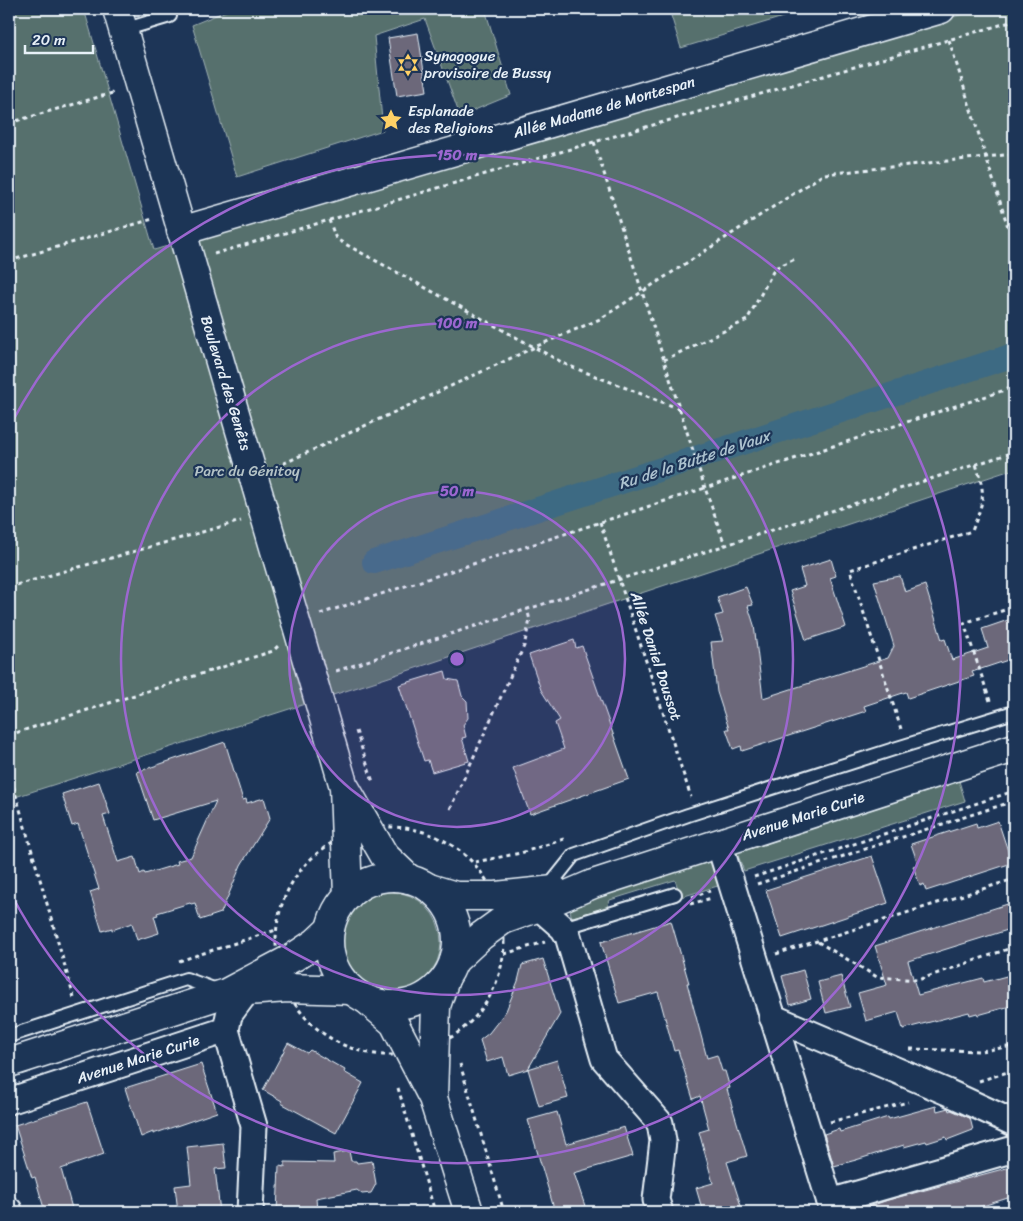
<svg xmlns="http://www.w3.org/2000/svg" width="1023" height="1221" font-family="Sriracha,sans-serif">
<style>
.green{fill:#56706d;stroke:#9fb0b2}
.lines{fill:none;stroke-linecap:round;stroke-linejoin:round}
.canal{stroke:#3e6a83;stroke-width:24}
.building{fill:#6c677a;stroke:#e8f1f8}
.lane-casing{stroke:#e8f1f8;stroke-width:16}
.street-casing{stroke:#e8f1f8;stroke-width:29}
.secondary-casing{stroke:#e8f1f8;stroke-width:31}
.path{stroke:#e8f1f8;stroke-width:3;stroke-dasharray:4 4;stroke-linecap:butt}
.lane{stroke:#1d3557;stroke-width:12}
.street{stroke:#1d3557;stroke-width:25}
.secondary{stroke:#1d3557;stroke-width:28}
.ring{fill:none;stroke:#9c67d0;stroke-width:2.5}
.labels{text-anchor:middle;stroke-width:4.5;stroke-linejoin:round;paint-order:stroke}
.poi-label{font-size:15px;fill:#e8f1f8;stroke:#1d3557;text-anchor:start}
.street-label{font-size:15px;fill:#e8f1f8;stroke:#1d3557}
.park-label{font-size:15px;fill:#b5c4c7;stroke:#1d3557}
.water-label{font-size:16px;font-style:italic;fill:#acc2cf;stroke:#1d3557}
.centre{fill:#9c67d0;stroke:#1d3557;stroke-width:2.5}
.ring-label{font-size:15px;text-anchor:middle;font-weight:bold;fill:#9c67d0;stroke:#1d3557;stroke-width:4.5;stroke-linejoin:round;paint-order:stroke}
</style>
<rect width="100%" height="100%" fill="#1d3557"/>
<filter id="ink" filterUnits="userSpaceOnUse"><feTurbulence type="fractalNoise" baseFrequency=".02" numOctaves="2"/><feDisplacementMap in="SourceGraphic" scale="10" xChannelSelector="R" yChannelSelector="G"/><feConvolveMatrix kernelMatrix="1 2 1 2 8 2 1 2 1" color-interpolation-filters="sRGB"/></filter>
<g filter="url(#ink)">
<g class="green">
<polygon points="9,9 84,9 154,250 980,9 1014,9 1014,469 386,678 9,799"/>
<polygon points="231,9 485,9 511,95 460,116 425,19 374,36 383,130 237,177 192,25"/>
<polygon points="669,9 806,9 806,10 681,48"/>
<polygon points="959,781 965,801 744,871 737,853"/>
<polygon points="711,860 721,885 681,897 675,880 610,900 607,907 573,917 571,915 570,910 578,904"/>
<circle cx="391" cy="942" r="50"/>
</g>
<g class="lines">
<polyline class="canal" points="374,562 1014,355"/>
</g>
<g class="building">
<polygon points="418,33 427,91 397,96 388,38"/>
<polygon points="831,559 836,576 830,578 846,627 806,640 790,591 805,586 800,569"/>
<polygon points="900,576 905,592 925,585 942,640 945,639 952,660 988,648 982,629 1014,618 1014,658 972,672 974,676 908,698 906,692 864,706 866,711 742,751 741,746 733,749 726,729 729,729 717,692 711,642 723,641 715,616 723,614 717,597 746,587 753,605 748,606 754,625 763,698 888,658 894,646 874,581"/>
<polygon points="574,640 576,648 582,646 629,779 530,814 513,768 564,749 555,723 560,720 541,690 529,655"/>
<polygon points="445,671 447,679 458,681 462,696 467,701 468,718 463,725 466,737 462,738 469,761 432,772 428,760 424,761 399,685"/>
<polygon points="225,742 243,800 246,799 247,803 264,798 270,818 241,865 221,913 200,920 195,903 191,904 190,903 157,913 158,915 154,916 159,933 137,940 132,923 112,930 112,928 102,931 90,892 99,889 78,824 72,826 62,794 99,782 110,814 103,816 118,862 135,857 140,874 144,872 145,874 178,864 177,861 191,857 216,801 153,820 137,772"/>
<polygon points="998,821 1012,863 926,891 924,884 920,886 913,866 918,864 911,844 976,823 977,828"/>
<polygon points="872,856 888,903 782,938 766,890"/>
<polygon points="1014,902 1014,928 908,961 918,995 983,978 984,982 1014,974 1014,1005 978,1015 977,1013 970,1015 969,1012 903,1029 898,1012 866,1021 858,993 887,985 875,946"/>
<polygon points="671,921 689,983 687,983 707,1058 717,1055 722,1071 725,1071 730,1088 727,1089 747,1156 727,1162 743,1212 703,1212 696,1188 713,1183 699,1132 709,1129 700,1096 693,1099 678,1050 674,1051 658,992 619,1003 601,942"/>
<polygon points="543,959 560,1014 528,1069 557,1060 568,1098 539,1106 528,1069 508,1075 503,1057 487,1062 480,1040 489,1033 506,1011 518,981 522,965"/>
<polygon points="803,970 811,999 790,1005 782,976"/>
<polygon points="841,976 850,1007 826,1013 818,982"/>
<polygon points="288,1043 307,1053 310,1050 345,1070 344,1072 363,1083 336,1133 281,1103 282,1101 263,1090"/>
<polygon points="201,1064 217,1112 153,1134 153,1132 141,1137 125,1088"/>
<polygon points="87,1102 104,1154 61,1169 73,1212 45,1212 35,1177 32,1178 15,1125"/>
<polygon points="936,1106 937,1111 948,1108 949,1111 951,1110 970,1118 973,1130 947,1140 946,1137 927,1143 926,1141 904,1147 904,1145 856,1160 834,1166 824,1134 839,1129 840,1132 888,1117 889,1119"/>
<polygon points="557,1112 566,1144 624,1127 633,1156 574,1173 585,1206 563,1212 555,1212 528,1120"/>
<polygon points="223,1143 226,1168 215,1169 220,1212 178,1212 175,1186 191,1184 187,1147"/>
<polygon points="349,1151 351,1161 356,1161 357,1163 372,1161 376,1184 371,1193 362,1194 357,1190 316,1198 317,1212 277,1212 279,1166 285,1167 285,1162 334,1163 333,1154"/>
<polygon points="1014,1166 1014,1196 964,1212 862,1212 862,1209 888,1200"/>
</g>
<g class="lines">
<defs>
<g id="lane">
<polyline points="123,30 170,16"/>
<polyline points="546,890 574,855 688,815 897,748 1014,712"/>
<polyline points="563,928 675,894"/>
<polyline points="9,1036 186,979 219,991"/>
</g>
<g id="street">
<polyline points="719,843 833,1212"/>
<polyline points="539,907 563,928 568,936 604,1059 660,1123 663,1141 656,1200 660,1212"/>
<polyline points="772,1017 947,1092 1014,1123"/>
<polyline points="226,1030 254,1126 250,1212"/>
<polyline points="9,1101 226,1030 229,1015 246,992"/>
<polyline points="830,1202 1014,1149"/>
<polyline points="9,1210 9,1212"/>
</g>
<g id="secondary">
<polyline points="117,9 344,787 348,896"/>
<polyline points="181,231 941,9"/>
<polyline points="346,789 384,855 409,879"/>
<circle cx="393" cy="941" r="64"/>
<polyline points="429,888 456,896 496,896 554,890"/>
<polyline points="454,961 481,936 503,920 539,907 593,884 1014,748"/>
<polyline points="235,992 287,988 351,990"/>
<polyline points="367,1000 394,1023 433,1098 469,1212"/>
<polyline points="9,1063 226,993 294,957 315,943 330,929"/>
<polyline points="433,1096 436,1006 445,979"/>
</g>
</defs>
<use href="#lane" class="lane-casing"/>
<use href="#street" class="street-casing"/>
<use href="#secondary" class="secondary-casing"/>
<g class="path">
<polyline points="949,40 1014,246"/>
<polyline points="9,123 116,92"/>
<polyline points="594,142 705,488 1014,387"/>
<polyline points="329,220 336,239 567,365 680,409"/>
<polyline points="214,254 594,142 1014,21"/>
<polyline points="9,261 153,219"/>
<polyline points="664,360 747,320 775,268 795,259"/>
<polyline points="276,467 535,347 600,319 824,174 1014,154"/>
<polyline points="600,522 691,797"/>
<polyline points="9,587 241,521"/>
<polyline points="320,614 705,488 725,545"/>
<polyline points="336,671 1014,452"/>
<polyline points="990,701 964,623 1014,607"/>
<path d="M 901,729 L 850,570 L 972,531 C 984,499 986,497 976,464"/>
<polyline points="356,731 373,782"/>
<polyline points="9,735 273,651 278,646"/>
<polyline points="9,771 74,998"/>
<polyline points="450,809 524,646 530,620 527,609"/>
<circle cx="390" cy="941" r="114"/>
<polyline points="475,862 521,853 564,839"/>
<polyline points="754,877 1014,791"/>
<polyline points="757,884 1014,801"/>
<polyline points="692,897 710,891"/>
<polyline points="690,904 712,898"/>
<polyline points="818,942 877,977 918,980 1014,947"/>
<polyline points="504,954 545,942"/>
<polyline points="776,954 1014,879"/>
<polyline points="179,961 276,930"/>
<polyline points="910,1049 981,1051 1014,1046"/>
<polyline points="460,1064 504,1212"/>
<polyline points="979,1081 1014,1070"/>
<polyline points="398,1088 435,1212"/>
<polyline points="830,1122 908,1102"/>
</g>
<use href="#lane" class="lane"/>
<use href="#street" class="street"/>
<use href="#secondary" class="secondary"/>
</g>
</g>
<circle cx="457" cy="659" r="168" fill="#9c67d0" fill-opacity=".12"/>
<g class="ring">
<circle cx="457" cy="659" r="168"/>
<circle cx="457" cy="659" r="336"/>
<path d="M10 426A504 504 0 1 1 10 892"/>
</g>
<defs>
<symbol id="synagogue-bare" viewBox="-9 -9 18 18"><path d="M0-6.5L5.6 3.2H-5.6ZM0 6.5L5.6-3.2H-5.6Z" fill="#ffd166" stroke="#1d3557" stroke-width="2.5" paint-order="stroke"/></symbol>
<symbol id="sight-bare" viewBox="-9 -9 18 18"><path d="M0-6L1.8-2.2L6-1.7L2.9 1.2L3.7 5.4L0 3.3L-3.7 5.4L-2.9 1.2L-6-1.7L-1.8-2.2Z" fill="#ffd166" stroke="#1d3557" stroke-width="2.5" paint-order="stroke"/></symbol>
</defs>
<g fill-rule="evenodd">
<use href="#synagogue-bare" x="392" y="49" width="32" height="32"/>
<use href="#sight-bare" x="375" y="104" width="32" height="32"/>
</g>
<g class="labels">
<g class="poi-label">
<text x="424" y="61">Synagogue<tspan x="424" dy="17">provisoire de Bussy</tspan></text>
<text x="408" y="116">Esplanade<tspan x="408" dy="17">des Religions</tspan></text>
</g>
<g class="street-label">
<text transform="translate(604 107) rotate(-16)" y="5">Allée Madame de Montespan</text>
<text transform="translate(226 383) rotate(73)" y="5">Boulevard des Genêts</text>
<text transform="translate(656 656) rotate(72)" y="5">Allée Daniel Doussot</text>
<text transform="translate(803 816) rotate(-18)" y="5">Avenue Marie Curie</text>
<text transform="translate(138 1059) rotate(-18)" y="5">Avenue Marie Curie</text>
</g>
<g class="park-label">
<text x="247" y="476">Parc du Génitoy</text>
</g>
<g class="water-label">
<text transform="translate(694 459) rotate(-18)" y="6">Ru de la Butte de Vaux</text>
</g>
</g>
<circle cx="457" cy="659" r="8" class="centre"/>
<g class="ring-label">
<text x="457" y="160">150 m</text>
<text x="457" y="328">100 m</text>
<text x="457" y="496">50 m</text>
</g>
<rect width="1023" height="1221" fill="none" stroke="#1d3557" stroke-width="30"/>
<rect x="15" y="15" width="993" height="1191" fill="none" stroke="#e8f1f8" stroke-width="2" filter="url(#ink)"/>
<path d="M25 45v8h68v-8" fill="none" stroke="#e8f1f8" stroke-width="2.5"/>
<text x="32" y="45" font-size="15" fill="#e8f1f8" stroke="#1d3557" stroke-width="4" paint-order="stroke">20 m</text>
</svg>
